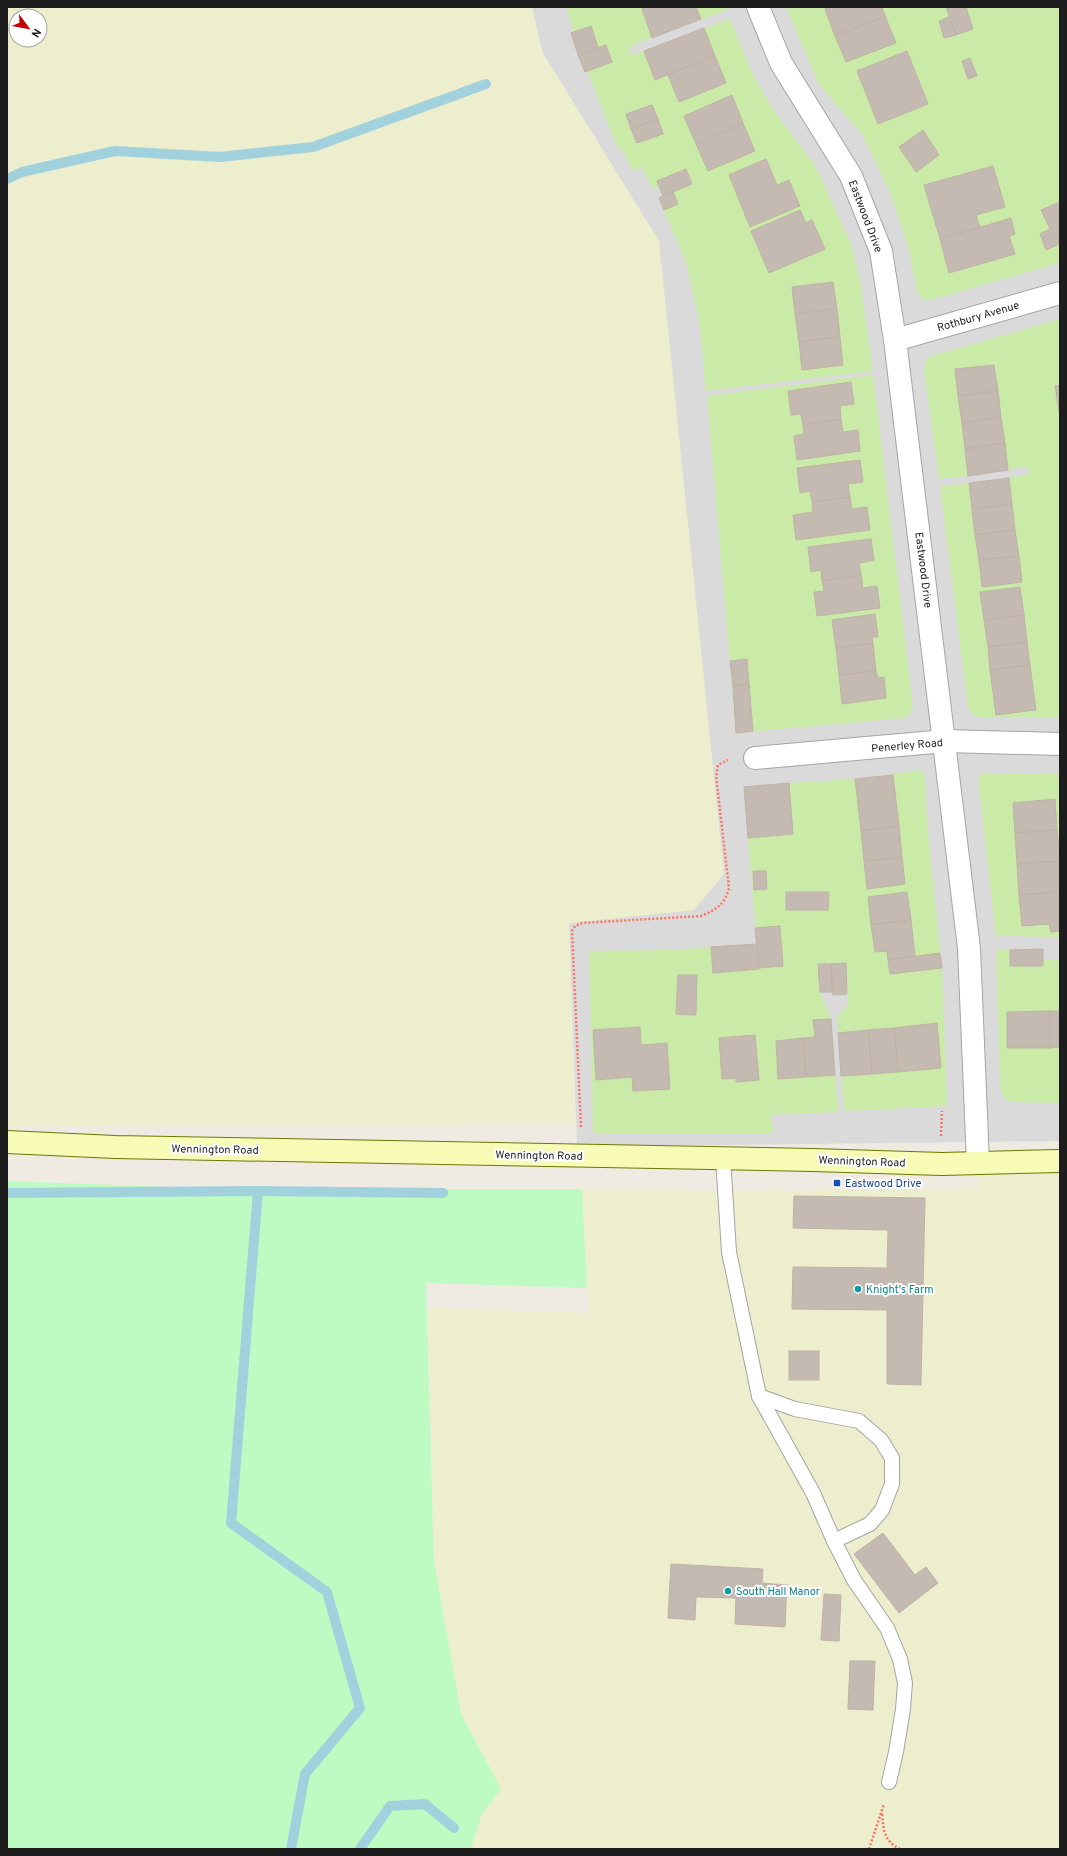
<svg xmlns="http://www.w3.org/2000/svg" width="1067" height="1856" font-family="Overpass,sans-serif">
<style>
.residential{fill:#dbdada}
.farmland{fill:#eceecd;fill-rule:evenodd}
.grass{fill:#c9eba7;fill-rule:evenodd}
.park{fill:#befbc3}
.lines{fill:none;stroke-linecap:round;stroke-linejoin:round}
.stream{stroke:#a2d1de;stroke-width:10}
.building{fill:#c4bab2;stroke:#c1b1a5}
.service-casing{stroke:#a4a4a4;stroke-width:16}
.minor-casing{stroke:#a4a4a4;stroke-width:24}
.secondary-casing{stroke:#6b7702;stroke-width:24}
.path{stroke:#fd7466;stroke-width:2.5;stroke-dasharray:2 2;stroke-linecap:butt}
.service{stroke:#fff;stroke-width:14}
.minor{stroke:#fff;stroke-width:22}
.secondary{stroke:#f8fbb5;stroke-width:22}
.transit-dot{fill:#1a4fb4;stroke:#fff;stroke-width:1.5}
.culture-dot{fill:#0f9aa8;stroke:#fff;stroke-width:1.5}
.labels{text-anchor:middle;stroke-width:4;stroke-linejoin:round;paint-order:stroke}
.street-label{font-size:11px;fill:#1d1d1d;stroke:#fff}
.transit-label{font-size:11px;fill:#164399;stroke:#fff;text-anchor:start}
.culture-label{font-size:11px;fill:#0d838f;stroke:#fff;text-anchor:start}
</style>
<rect width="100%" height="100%" fill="#efebe3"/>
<polygon class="residential" points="532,7 1060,7 1060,1141 726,1145 577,1145 569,923 694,910 659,241 542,52"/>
<g class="farmland">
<path d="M 7,7 L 532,7 L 542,52 L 659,241 L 724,874 L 694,910 L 569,923 L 575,1124 L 7,1126 ZM 16,16 L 40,16 L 40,40 L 16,40 Z"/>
<polygon points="1060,1161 1060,1849 471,1849 481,1816 497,1795 463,1738 436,1585 428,1308 589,1313 582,1189 725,1191 978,1188 978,1163"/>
</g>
<g class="grass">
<polygon points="566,7 725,7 727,10 632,45 628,56 730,19 751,71 774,111 816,167 851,244 860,281 873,371 706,391 700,326 687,266 659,198 663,196 659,186 652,189 642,167 632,171 623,150 619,151 587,71 585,72 571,33 574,32"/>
<polygon points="786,7 1060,7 1060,263 934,299 922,300 917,291 908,247 890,192 878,167 862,134 819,85"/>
<path d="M 1060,319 L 1060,385 L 1055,386 L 1060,421 L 1060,717 L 981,718 L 971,713 L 968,707 L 940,487 L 969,483 L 982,586 L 1021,582 L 1009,478 L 1025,475 L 1032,470 L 1023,467 L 1008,470 L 993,365 L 955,370 L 968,476 L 939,479 L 924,369 L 927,358 L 932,356 ZM 1020,587 L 1030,665 L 990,670 L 981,592 Z"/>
<polygon points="873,375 913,707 908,716 903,718 736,733 707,396"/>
<polygon points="921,770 925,776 927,823 942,968 947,1106 844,1111 837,1018 848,1004 846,963 819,964 820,992 831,1019 838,1112 771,1115 773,1133 593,1133 589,951 670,950 757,944 748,838 789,783 855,779"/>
<polygon points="987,773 1060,774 1060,937 996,936 978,778 981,774"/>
<path d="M 996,949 L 1043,949 L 1043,959 L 1060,960 L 1060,1103 L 1012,1102 C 1002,1100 1002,1093 1000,1084 Z"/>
</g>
<polygon class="park" points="7,1181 221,1189 582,1189 587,1288 426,1283 434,1561 461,1714 501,1789 481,1816 471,1849 7,1849"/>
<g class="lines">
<g class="stream">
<polyline points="7,179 22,172 115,151 220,157 313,147 486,84"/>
<polyline points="258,1191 443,1193"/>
<polyline points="7,1193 258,1191 231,1523 327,1592 360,1708 305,1774 291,1849"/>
<polyline points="360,1849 390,1806 425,1804 454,1828"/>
</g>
</g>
<g class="building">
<polygon points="647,7 696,7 701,19 652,38 642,9"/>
<polygon points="831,7 882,7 885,16 835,36 825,9"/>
<polygon points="946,7 966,7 973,29 956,35"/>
<polygon points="885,16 896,43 846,62 835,36"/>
<polygon points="949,17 956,35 944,38 939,21"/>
<polygon points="591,26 598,47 578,55 571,33"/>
<polygon points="704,28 715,56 655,80 644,51"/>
<polygon points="606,45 612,62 585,72 578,55"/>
<polygon points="907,51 928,104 878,124 857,71"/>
<polygon points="715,56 726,83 679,102 668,75"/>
<polygon points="970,58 977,76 968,79 962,61"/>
<polygon points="732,95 743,123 696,144 684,116"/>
<polygon points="652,105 658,119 631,129 626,114"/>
<polygon points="658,119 663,134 637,143 631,129"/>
<polygon points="743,123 755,151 708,171 696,144"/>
<polygon points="923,130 939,155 916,172 899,147"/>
<polygon points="766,159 777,185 789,180 800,206 750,227 729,175"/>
<polygon points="993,166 1005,207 976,215 980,227 940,239 924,185"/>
<polygon points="686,169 692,184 663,196 657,181"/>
<polygon points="673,192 678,204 664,210 659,198"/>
<polygon points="1060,202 1060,244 1046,250 1040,234 1050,229 1041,210"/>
<polygon points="800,210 806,223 812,220 825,249 769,273 751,231"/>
<polygon points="1011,218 1015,234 1009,236 1015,254 949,273 940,239"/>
<polygon points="833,282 837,309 795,314 792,287"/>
<polygon points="837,309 840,337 799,342 795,314"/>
<polygon points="840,337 843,365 802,370 799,342"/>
<polygon points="994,365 998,391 958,396 955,369"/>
<polygon points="851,382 854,404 840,406 841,419 803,425 801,414 791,415 788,391"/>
<polygon points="1060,385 1060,410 1059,411 1055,386"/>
<polygon points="998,391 1001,417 962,423 958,396"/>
<polygon points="1001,417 1005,443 965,449 962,423"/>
<polygon points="841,419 843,432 858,430 860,451 797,460 794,436 804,434 803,425"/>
<polygon points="1005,443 1008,470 968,476 965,449"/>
<polygon points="860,460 863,482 848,484 850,497 812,502 810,491 800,493 797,468"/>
<polygon points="1009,478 1012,504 972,509 969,483"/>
<polygon points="850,497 852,509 867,507 870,530 796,540 793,515 813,512 812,502"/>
<polygon points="1012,504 1015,530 975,535 972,509"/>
<polygon points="1015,530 1019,556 979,560 975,535"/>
<polygon points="871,539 874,560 859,563 861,575 822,581 821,570 811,572 808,547"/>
<polygon points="1019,556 1022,582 982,587 979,560"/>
<polygon points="861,575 863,588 877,586 880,608 817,616 814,592 824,591 822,581"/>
<polygon points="1020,587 1024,615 984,620 980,592"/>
<polygon points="875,614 878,637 872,637 873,643 836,648 832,620"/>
<polygon points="1024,615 1027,642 988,647 984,620"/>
<polygon points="1027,642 1030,665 990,670 988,647"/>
<polygon points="873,643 876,671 839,675 836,648"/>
<polygon points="747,659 749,684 733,686 730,661"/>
<polygon points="1030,665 1036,710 996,715 990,670"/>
<polygon points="876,671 878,678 884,677 886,698 842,704 839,675"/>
<polygon points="749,684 753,731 736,733 733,686"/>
<polygon points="893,775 899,826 861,831 855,779"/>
<polygon points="789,783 793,834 748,838 744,787"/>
<polygon points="1055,799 1057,830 1015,833 1013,803"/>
<polygon points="899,826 902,857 864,861 861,831"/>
<polygon points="1057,830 1060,861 1017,864 1015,833"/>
<polygon points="902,857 905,884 867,889 864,861"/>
<polygon points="1060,861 1060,892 1019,895 1017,864"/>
<polygon points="753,871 766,871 767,889 754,890"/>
<polygon points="786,892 829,892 828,910 786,910"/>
<polygon points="907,892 911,920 871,925 868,897"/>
<polygon points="1060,892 1060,931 1051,932 1049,924 1022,926 1019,895"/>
<polygon points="911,920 915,956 888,960 887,951 875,952 871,925"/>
<polygon points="780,926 783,966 759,968 755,928"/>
<polygon points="757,944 759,969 713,973 711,947"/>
<polygon points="1043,949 1043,966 1010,966 1010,950"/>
<polygon points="940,953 942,968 890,974 888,960"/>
<polygon points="846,963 847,994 833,995 831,964"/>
<polygon points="818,964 831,964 832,992 820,992"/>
<polygon points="678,975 697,975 696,1015 676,1014"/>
<polygon points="1050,1011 1050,1048 1007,1048 1007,1012"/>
<polygon points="1050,1011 1060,1011 1060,1047 1050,1048"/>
<polygon points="831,1019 835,1075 806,1077 803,1038 815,1037 813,1020"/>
<polygon points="937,1023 941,1068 898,1072 894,1028"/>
<polygon points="640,1027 641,1045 667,1043 670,1089 633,1091 632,1077 596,1080 593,1030"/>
<polygon points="894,1028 898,1072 872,1074 868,1030"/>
<polygon points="868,1030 872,1074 841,1076 838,1033"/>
<polygon points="755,1035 759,1080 736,1082 736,1078 722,1079 719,1038"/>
<polygon points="803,1038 806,1077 778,1079 776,1041"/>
<polygon points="794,1196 925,1198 921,1385 887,1384 887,1310 792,1309 793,1267 887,1268 888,1230 793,1228"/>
<rect x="789" y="1351" width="30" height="29"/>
<polygon points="883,1533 915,1575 926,1567 938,1583 899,1613 854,1554"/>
<polygon points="671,1564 763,1569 762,1583 787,1585 785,1627 735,1624 736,1598 696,1597 695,1620 668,1618"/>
<polygon points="824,1594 841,1595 839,1641 821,1640"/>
<polygon points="850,1661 875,1661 873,1710 848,1709"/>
</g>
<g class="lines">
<defs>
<g id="service">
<polyline points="723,1158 729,1252 759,1396 813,1493 834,1541 854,1580 887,1628 900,1659 905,1683 903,1709 896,1752 889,1782"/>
<polyline points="759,1396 795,1409 859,1421 881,1440 892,1458 892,1484 882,1510 870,1524 834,1541"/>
</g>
<g id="minor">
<polyline points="758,7 781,63 851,176 881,251 895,340 969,948 978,1163"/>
<polyline points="895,340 1060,293"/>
<polyline points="755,758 945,741 1060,744"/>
</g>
<polyline id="secondary" points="7,1142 115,1147 813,1160 942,1164 1060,1161"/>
</defs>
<use href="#service" class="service-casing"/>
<use href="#minor" class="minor-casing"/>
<use href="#secondary" class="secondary-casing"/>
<g class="path">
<path d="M 581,1127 L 572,931 L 575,926 L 582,923 L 701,916 C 716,910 725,904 729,888 L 716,776 L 718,765 L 728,760"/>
<polyline points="941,1136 942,1111"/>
<path d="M 882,1814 C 884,1831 883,1840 900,1849"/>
<polyline points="869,1849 884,1804"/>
</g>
<use href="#service" class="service"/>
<use href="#minor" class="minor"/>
<use href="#secondary" class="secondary"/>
</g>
<rect class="transit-dot" x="833" y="1179" width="8" height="8" rx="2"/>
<g class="culture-dot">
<circle cx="858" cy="1289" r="4"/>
<circle cx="728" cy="1591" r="4"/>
</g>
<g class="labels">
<g class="street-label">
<text transform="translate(866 216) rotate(69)" y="4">Eastwood Drive</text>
<text transform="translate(978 316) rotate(-16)" y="4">Rothbury Avenue</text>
<text transform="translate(924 570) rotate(83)" y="4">Eastwood Drive</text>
<text transform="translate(907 745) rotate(-5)" y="4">Penerley Road</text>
<text transform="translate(215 1149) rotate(1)" y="4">Wennington Road</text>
<text transform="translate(539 1155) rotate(1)" y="4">Wennington Road</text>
<text transform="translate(862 1161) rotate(2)" y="4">Wennington Road</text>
</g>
<g class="transit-label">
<text x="845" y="1187">Eastwood Drive</text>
</g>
<g class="culture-label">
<text x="866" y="1293">Knight's Farm</text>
<text x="736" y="1595">South Hall Manor</text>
</g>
</g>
<rect width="1067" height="1856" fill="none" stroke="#1d1d1d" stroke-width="16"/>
<g transform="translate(28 28) rotate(122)"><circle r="19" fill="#ffffff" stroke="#a5a5a5"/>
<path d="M0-3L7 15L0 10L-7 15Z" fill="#cb0001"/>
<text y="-6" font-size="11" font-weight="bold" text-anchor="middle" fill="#1d1d1d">N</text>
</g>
</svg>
